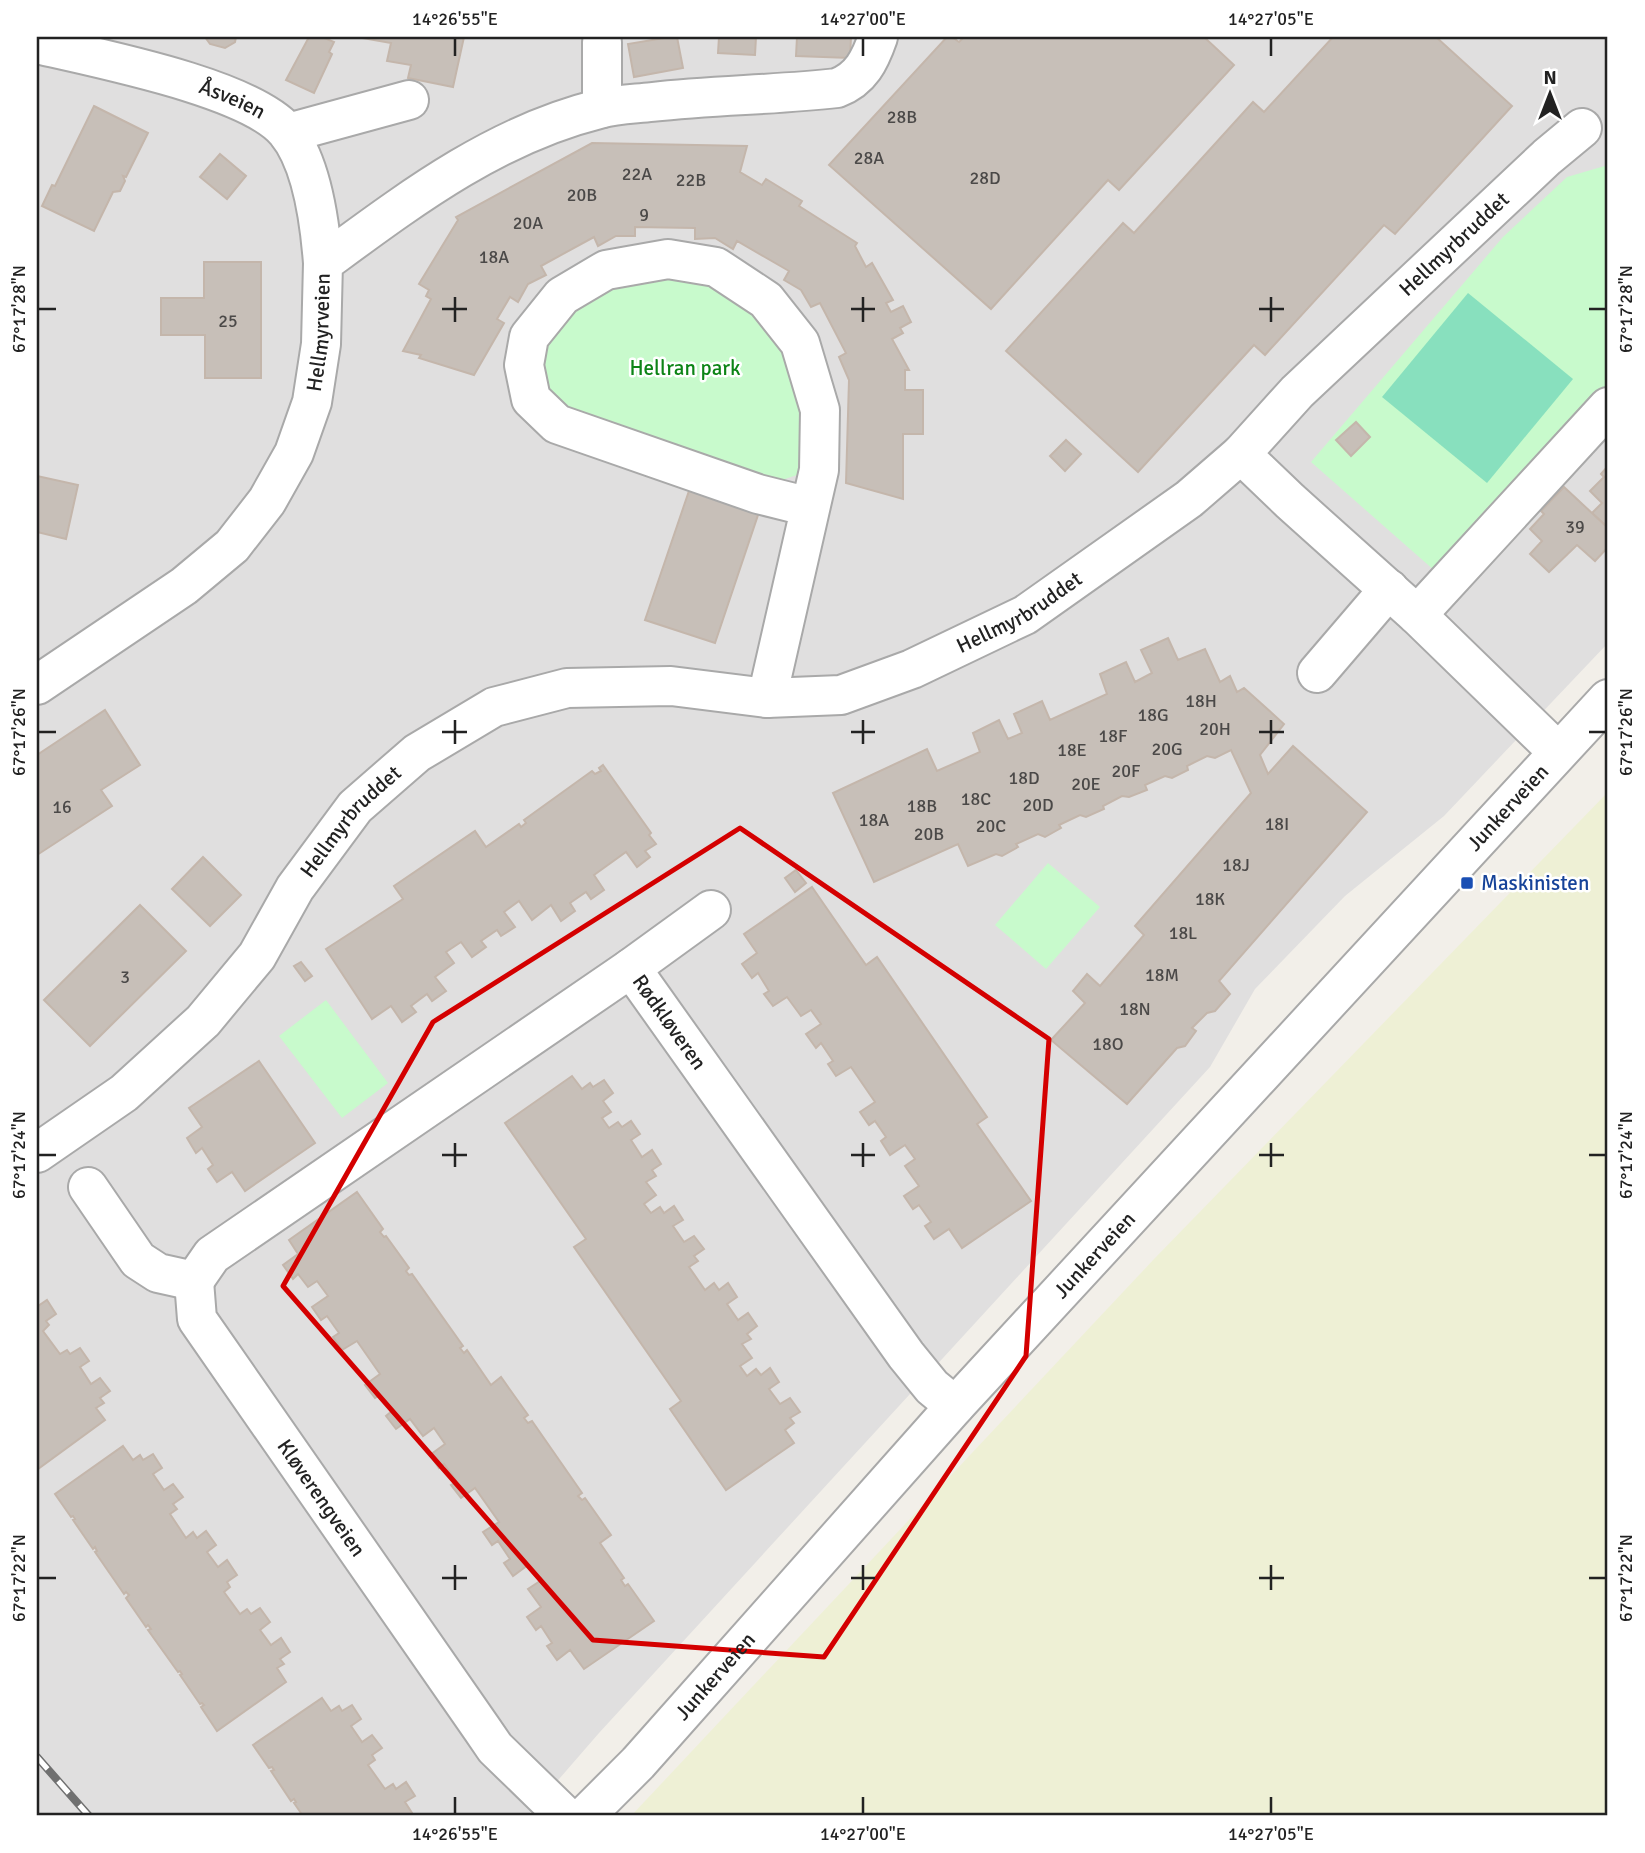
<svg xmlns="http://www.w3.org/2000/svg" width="1645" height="1853" font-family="Signika,sans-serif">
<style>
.residential{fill:#e0dfdf}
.farmland{fill:#eef0d5}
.park{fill:#c8facc}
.pitch{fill:#88e0be}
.building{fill:#c7bfb8;stroke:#c4b6ab;stroke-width:2}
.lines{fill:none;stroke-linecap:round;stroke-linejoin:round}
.minor-casing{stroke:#a9a9a9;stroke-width:42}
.minor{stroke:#fff;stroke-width:38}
.rail-casing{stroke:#707070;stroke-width:8}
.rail{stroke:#fff;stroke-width:5;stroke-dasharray:16;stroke-linecap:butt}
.marked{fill:none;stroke:#d40000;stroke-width:5;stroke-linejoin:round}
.ticks{fill:none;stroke:#222;stroke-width:2.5}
.transit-dot{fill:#1a4fb4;stroke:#fff;stroke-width:2.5}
.labels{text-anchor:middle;stroke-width:5;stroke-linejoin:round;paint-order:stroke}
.number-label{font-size:18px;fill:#4b4948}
.street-label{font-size:21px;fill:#222;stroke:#fff}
.park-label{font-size:21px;fill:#0c8416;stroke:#fff}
.transit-label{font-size:21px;fill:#164399;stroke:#fff;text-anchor:start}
.neatline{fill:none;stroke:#222;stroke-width:2.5}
.ticks-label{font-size:18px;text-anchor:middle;fill:#222}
</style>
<rect width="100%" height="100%" fill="#f2efe9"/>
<polygon class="residential" points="37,37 1608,37 1608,643 1444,816 1345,896 1255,989 1210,1067 599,1733 527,1816 37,1816"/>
<polygon class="farmland" points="1608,792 1608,1816 631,1816 1155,1258"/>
<g class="park">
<polygon points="1608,165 1608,387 1435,571 1311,462 1503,237 1567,177"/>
<polygon points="650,277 682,278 716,289 739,300 775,332 801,386 802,457 797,475 779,481 749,478 553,402 543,376 547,339 569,305 614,284"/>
<polygon points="1048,863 1100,907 1046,969 995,925"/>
<polygon points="326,1000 388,1083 342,1118 279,1036"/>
</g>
<polygon class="pitch" points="1468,293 1573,379 1487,483 1382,397"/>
<g class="building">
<polygon points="205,37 236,37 235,42 225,48 210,44"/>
<polygon points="309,37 322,37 334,42 329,52 332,54 314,93 286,80"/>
<polygon points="357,37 464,37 453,87 408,78 411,65 387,61 391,43"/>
<polygon points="670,37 677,37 683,68 634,77 628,44"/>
<polygon points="719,37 756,37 755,55 718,53"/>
<polygon points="797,37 851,37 850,58 796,56"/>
<polygon points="947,37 952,37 959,42 964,37 1204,37 1234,65 1119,190 1108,180 991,309 829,165"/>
<polygon points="1333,37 1436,37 1512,106 1395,234 1384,225 1265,355 1254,345 1138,472 1006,351 1123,223 1134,233 1253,102 1264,112"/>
<polygon points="94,106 148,133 126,177 123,176 125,181 120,191 113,192 94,231 42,206 52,185 55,186"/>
<polygon points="592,143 747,146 740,172 762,185 766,179 802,201 799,206 857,243 855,246 866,267 872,263 893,300 886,303 891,312 903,306 911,322 900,328 903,333 892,339 909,370 905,370 905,390 923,390 923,434 903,434 903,499 846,483 849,380 839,357 846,353 820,303 811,307 801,290 784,280 789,271 737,241 733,249 715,238 695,239 695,228 635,227 635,236 616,236 598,246 594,237 541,266 546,275 528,284 518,302 510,297 497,319 504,323 474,375 419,358 421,355 403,351 431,299 426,296 429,290 419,284 458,220 456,217"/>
<polygon points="220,154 246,176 227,199 200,177"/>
<polygon points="204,262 261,262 261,378 205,378 205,335 161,335 161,298 204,298"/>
<polygon points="1356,422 1370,437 1351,456 1336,440"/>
<polygon points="1066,440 1081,454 1065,471 1050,456"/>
<polygon points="1608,466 1608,521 1605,525 1592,513 1602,503 1590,491 1604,477 1601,474"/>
<polygon points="37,476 78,485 66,539 37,532"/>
<polygon points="691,485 760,509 715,643 645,620"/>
<polygon points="1564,487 1608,528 1608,547 1595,561 1577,545 1549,572 1530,554 1542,541 1530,529 1544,514 1541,511"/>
<polygon points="1168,638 1178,660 1205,649 1220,682 1230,676 1237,692 1244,688 1284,724 1260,755 1268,774 1293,746 1367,812 1219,981 1230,994 1215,1011 1207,1013 1192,1028 1196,1031 1185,1046 1177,1048 1127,1104 1051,1040 1085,1003 1073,991 1087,974 1100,986 1144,935 1135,926 1251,793 1231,750 1215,758 1207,756 1187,766 1188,770 1172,778 1165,776 1145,785 1147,790 1129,797 1122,796 1103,806 1104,809 1086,817 1080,815 1059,825 1061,828 1045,837 1038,834 1016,844 1018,847 1002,856 996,854 968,866 958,844 874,882 833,793 927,749 937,771 980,752 973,733 999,720 1008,739 1022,733 1014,714 1042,701 1050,720 1107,694 1100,674 1126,662 1135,682 1152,673 1141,650"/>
<polygon points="105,710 140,765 101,790 112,806 37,855 37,755"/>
<polygon points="603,765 651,833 649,835 656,844 645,851 650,857 637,867 626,852 594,875 604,890 591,899 586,892 570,903 575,911 561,921 551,905 532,920 519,901 504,912 515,927 501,936 497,930 481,941 486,947 472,957 461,942 446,952 454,963 435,977 446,991 432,1001 427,994 411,1006 416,1012 402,1022 391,1006 372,1019 326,949 403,899 394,886 475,831 486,847 519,824 521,827 526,823 524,820 592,771 595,774 601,771 599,768"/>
<polygon points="203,857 241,895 210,926 172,889"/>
<polygon points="796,870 806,883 795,892 785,878"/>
<polygon points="812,887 866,965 877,957 987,1117 977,1124 1031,1201 962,1248 949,1229 934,1239 925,1226 931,1222 919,1205 913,1209 904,1196 919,1186 905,1166 915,1159 905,1145 890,1155 881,1141 886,1137 875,1121 869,1125 860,1112 875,1102 851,1067 836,1076 828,1064 833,1061 821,1043 816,1048 806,1034 821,1024 811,1010 801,1016 787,997 773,1006 764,994 769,991 758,973 752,978 742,964 757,953 744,934"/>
<polygon points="140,905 186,951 90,1046 44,1000"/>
<polygon points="301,962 312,976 305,981 294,966"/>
<polygon points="259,1061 315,1143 245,1191 232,1172 217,1182 208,1169 213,1165 202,1148 196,1153 187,1138 202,1127 189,1108"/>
<polygon points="572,1076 582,1089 590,1083 593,1087 604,1080 613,1093 603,1101 611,1112 602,1118 609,1128 618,1122 622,1127 631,1121 640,1134 631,1140 642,1157 652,1150 661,1164 652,1170 656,1176 646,1182 656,1195 644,1204 651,1213 660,1207 664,1213 674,1206 683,1220 673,1226 684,1242 694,1236 704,1249 694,1256 698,1261 689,1267 705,1290 714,1283 719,1290 728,1283 737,1297 727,1304 738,1320 748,1313 757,1326 747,1334 751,1339 742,1344 752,1358 740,1366 747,1376 756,1369 761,1375 770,1368 779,1382 769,1389 780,1404 790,1398 800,1412 790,1418 794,1423 785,1430 794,1443 726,1490 670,1409 681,1401 574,1247 586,1239 505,1123"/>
<polygon points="357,1192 383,1229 380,1232 384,1237 386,1236 409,1268 406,1271 409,1275 412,1274 463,1346 460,1348 464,1353 467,1350 491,1385 501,1377 528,1415 524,1418 528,1423 532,1421 582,1493 578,1496 582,1500 585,1498 611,1535 600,1543 624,1578 621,1580 625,1586 628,1584 654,1621 584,1669 570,1650 557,1660 547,1646 552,1643 541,1626 536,1630 527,1617 541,1607 528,1589 540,1581 528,1565 513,1576 504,1563 510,1559 498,1541 492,1545 483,1532 499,1522 475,1488 461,1498 451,1485 457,1482 444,1464 439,1468 430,1455 445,1444 434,1428 423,1436 410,1419 396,1429 386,1416 392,1411 380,1395 375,1398 365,1385 380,1374 357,1341 342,1350 333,1337 339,1333 327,1316 321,1320 312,1307 328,1296 317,1281 308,1287 298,1274 293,1279 283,1265 298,1254 289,1240"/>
<polygon points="47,1300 56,1314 46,1321 49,1325 43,1331 60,1354 67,1350 70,1354 80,1348 89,1361 80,1367 91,1384 100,1378 110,1391 100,1398 104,1403 96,1408 105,1420 38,1469 37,1304 38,1306"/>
<polygon points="123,1446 133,1460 140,1455 143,1460 153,1454 162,1468 153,1474 164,1490 173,1484 183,1497 173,1504 177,1509 170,1514 186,1538 193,1532 197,1538 206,1531 216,1545 207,1552 218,1567 227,1560 237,1575 227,1582 230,1587 224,1592 240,1614 247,1609 251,1614 260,1608 270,1622 260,1630 271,1645 281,1638 290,1652 280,1659 284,1664 277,1668 286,1682 217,1731 201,1707 204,1705 202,1703 200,1704 180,1675 182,1674 180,1671 178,1672 148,1630 151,1629 148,1625 146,1627 126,1598 129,1595 126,1592 124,1594 95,1552 97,1551 95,1547 93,1549 73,1520 75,1519 73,1516 71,1517 55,1494"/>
<polygon points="322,1698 331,1711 339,1706 342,1711 352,1705 361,1719 351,1726 362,1742 372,1735 382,1748 372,1755 375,1760 368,1765 385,1789 393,1784 396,1789 406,1782 415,1796 405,1802 414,1816 303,1816 294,1803 296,1802 294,1799 291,1801 271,1771 274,1770 272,1767 269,1768 253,1745"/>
</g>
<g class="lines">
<defs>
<g id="minor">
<polyline points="602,42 602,108"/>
<path id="s1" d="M 37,44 C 96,58 248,87 286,131 C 312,162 320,224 323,263"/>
<polyline points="1582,128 1547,157 1297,392 1241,454 1290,501 1417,615 1608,407"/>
<polyline points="288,133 409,100"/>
<polyline points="1417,615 1558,752"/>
<polyline points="1317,673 1389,589"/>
<path id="s2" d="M 37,685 L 184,586 L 232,546 L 267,501 L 294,453 L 312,402 L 321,344 L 323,263 C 409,200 494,135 599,109 C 616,104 635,104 652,102 C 714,95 776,95 837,88 C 861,79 870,60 878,37"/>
<polyline points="767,698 819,470 820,410 800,343 766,300 716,267 668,259 606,270 562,296 529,337 524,365 531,399 557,424 758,494 810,507"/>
<polyline points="631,968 711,910"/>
<path id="s3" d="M 37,1153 L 124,1093 L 203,1021 L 257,956 L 295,888 L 355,807 L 417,753 L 494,707 L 567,688 L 671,686 L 767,698 L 841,695 L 912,669 L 1025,615 L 1189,499 L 1241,454"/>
<polyline points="88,1187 138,1260 158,1273 194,1281"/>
<path id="s4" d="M 194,1281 L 212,1255 L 631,968 L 906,1355 L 932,1387 L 955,1406"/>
<path id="s5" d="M 194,1281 L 197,1319 L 482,1729 L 495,1748 L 565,1816"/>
<path id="s6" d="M 585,1816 L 638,1763 L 955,1406 L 1608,699"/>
</g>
</defs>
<use href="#minor" class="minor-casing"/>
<use href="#minor" class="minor"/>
<defs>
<polyline id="rail" points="37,1757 89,1816"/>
</defs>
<use href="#rail" class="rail-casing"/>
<use href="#rail" class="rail"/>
</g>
<path class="marked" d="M 740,828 L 1049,1039 L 1026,1356 L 824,1657 L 593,1640 L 283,1286 L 433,1022 Z"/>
<path class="ticks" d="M 455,38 L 455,56M 863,38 L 863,56M 1271,38 L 1271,56M 455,297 L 455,322M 863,297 L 863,322M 1271,297 L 1271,322M 38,309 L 56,309M 442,309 L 467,309M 851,309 L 875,309M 1259,309 L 1284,309M 1589,309 L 1606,309M 455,720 L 455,744M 863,720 L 863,744M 1271,720 L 1271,744M 38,732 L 56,732M 442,732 L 467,732M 851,732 L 875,732M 1259,732 L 1284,732M 1589,732 L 1606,732M 455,1143 L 455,1167M 863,1143 L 863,1167M 1271,1143 L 1271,1167M 38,1155 L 56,1155M 442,1155 L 467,1155M 851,1155 L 875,1155M 1259,1155 L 1284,1155M 1589,1155 L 1606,1155M 455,1565 L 455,1590M 863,1565 L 863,1590M 1271,1565 L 1271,1590M 38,1578 L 56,1578M 442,1578 L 467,1578M 851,1578 L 875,1578M 1259,1578 L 1284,1578M 1589,1578 L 1606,1578M 455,1797 L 455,1814M 863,1797 L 863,1814M 1271,1797 L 1271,1814"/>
<rect class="transit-dot" x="1460" y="876" width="14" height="14" rx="3.5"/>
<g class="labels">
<g class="number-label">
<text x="902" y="123">28B</text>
<text x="869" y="164">28A</text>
<text x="637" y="180">22A</text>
<text x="985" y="184">28D</text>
<text x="691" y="186">22B</text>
<text x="582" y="201">20B</text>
<text x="644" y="221">9</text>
<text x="528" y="229">20A</text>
<text x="494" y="263">18A</text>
<text x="228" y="327">25</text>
<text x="1575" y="533">39</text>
<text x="1201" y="707">18H</text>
<text x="1153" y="721">18G</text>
<text x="1215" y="735">20H</text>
<text x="1113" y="742">18F</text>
<text x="1167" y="755">20G</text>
<text x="1072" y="756">18E</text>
<text x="1126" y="777">20F</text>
<text x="1024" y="784">18D</text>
<text x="1086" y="790">20E</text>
<text x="976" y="805">18C</text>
<text x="1038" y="811">20D</text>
<text x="922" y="812">18B</text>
<text x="62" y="813">16</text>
<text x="874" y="826">18A</text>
<text x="1277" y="830">18I</text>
<text x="991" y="832">20C</text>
<text x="929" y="840">20B</text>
<text x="1236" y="871">18J</text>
<text x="1210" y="905">18K</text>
<text x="1183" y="939">18L</text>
<text x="1162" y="981">18M</text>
<text x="125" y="983">3</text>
<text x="1135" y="1015">18N</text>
<text x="1108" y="1050">18O</text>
</g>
<g class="street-label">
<text dy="7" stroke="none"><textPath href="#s1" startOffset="203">Åsveien</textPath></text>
<text transform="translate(1454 244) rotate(-43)" y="7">Hellmyrbruddet</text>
<text dy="7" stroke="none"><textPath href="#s2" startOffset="476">Hellmyrveien</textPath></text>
<text dy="7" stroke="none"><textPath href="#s3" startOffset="1195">Hellmyrbruddet</textPath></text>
<text dy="7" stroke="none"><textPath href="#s6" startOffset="1367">Junkerveien</textPath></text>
<text dy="7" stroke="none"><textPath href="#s3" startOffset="462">Hellmyrbruddet</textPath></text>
<text dy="7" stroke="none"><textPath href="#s4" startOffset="606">Rødkløveren</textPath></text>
<text dy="7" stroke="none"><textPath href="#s6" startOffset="758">Junkerveien</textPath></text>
<text dy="7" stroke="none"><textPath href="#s5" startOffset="256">Kløverengveien</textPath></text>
<text dy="7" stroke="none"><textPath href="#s6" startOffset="191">Junkerveien</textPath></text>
</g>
<g class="park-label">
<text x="685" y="375">Hellran park</text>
</g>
<g class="transit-label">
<text x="1481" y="890">Maskinisten</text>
</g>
</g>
<rect width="1645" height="1853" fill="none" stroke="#ffffff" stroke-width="77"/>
<g transform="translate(1550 94)" stroke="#ffffff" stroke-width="5" paint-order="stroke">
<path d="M0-5L12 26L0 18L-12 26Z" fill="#222222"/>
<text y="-10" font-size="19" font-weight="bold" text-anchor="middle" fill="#222222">N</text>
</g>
<rect x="38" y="38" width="1568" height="1776" class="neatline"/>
<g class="ticks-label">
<text x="455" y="25">14°26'55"E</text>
<text x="863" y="25">14°27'00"E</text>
<text x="1271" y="25">14°27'05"E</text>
<text transform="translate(19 309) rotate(-90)" y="6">67°17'28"N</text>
<text transform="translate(1626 309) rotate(-90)" y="6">67°17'28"N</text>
<text transform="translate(19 732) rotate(-90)" y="6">67°17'26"N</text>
<text transform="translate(1626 732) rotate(-90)" y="6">67°17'26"N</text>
<text transform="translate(19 1155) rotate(-90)" y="6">67°17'24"N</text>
<text transform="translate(1626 1155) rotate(-90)" y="6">67°17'24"N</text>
<text transform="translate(19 1578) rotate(-90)" y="6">67°17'22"N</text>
<text transform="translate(1626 1578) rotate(-90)" y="6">67°17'22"N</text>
<text x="455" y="1840">14°26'55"E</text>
<text x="863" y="1840">14°27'00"E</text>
<text x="1271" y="1840">14°27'05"E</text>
</g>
</svg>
